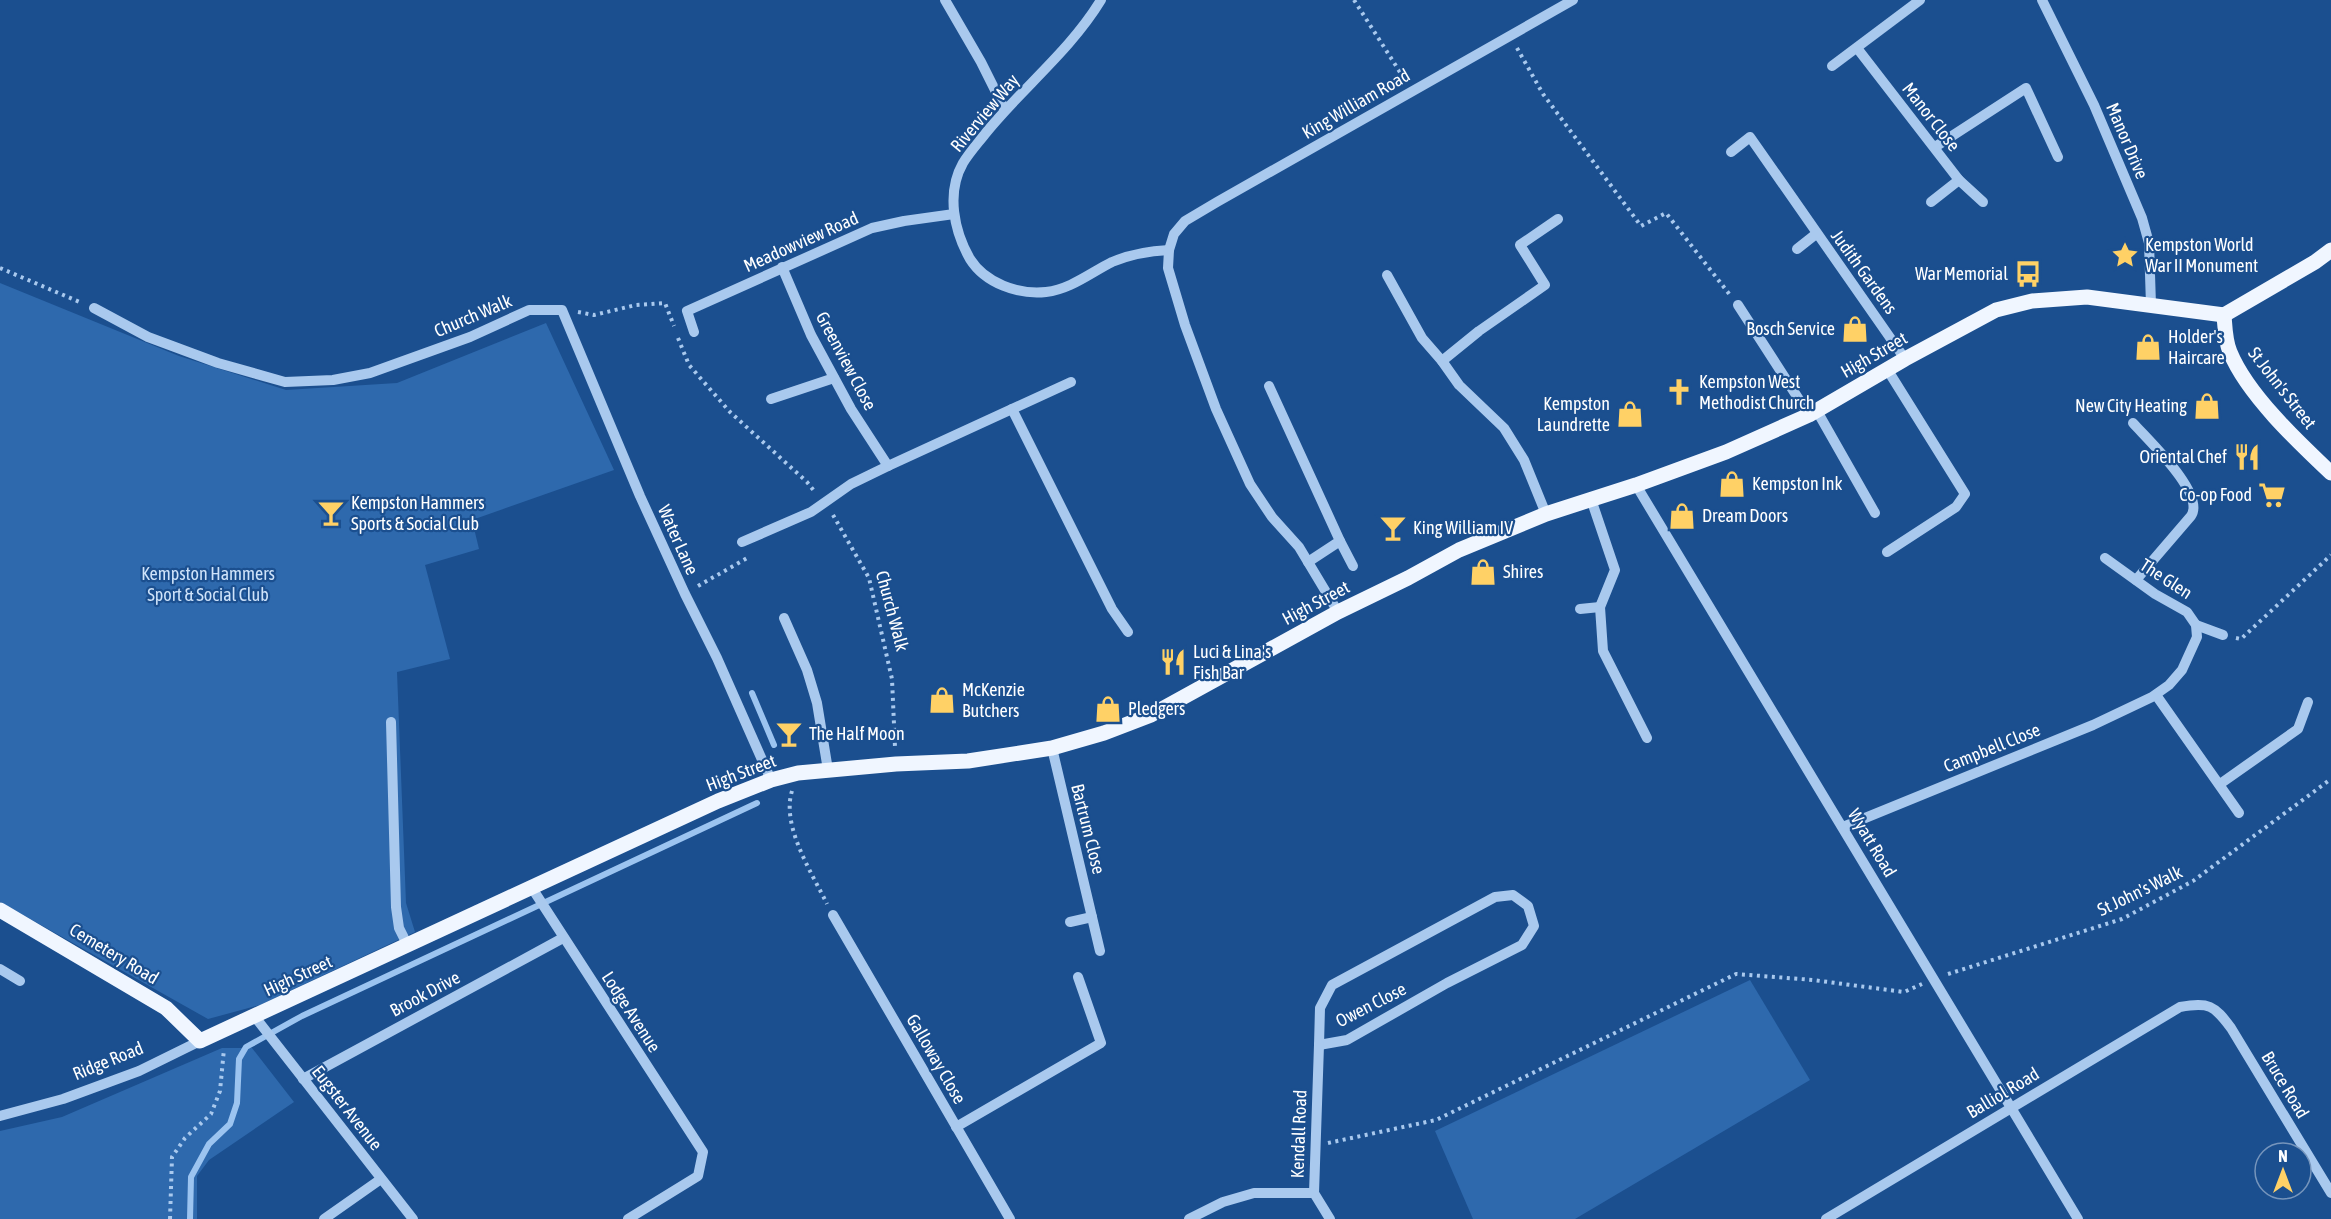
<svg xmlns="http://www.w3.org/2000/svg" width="2331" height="1219" font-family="'Asap Condensed',sans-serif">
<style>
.green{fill:#2e69ad}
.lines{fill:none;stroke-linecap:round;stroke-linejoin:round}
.stream{stroke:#9cc4f0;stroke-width:6}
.path{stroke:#a9c9ee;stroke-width:4;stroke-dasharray:3 4.5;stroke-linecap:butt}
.minor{stroke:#a9c9ee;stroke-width:10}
.major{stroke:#f0f6ff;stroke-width:15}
.labels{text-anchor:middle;stroke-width:4.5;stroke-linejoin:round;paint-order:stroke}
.street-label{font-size:18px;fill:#fff;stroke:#1b4f8f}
.poi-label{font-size:18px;fill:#fff;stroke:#1b4f8f;text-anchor:start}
.park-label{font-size:18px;fill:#cfe3fa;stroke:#1b4f8f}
</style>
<rect width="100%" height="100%" fill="#1b4f8f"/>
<g class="green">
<polygon points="0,283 179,356 286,390 397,383 546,323 614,470 472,520 479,549 425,565 450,659 397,672 406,903 415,932 260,1005 208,1019 0,902"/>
<polygon points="1750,980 1810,1080 1575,1219 1473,1219 1435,1131"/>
<polygon points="222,1048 252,1048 294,1102 209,1160 197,1176 197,1219 0,1219 0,1131 62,1117"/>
</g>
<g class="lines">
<g class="stream">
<polyline points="752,693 774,745"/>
<polyline points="190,1219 191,1177 209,1144 230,1124 237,1103 239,1059 246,1047 302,1016 757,803"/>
</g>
<g class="path">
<polyline points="1354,0 1405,80"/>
<polyline points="1517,48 1543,94 1641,226 1666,213 1730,295"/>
<polyline points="0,268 82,303"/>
<polyline points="578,312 594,315 636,305 665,303 674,326"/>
<polyline points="678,338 689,365 730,412 807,482 815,492"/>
<polyline points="833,515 869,578 892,679 895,747"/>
<polyline points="698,586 749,557"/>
<polyline points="2236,638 2241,639 2331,555"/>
<path d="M 792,791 C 781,826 812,873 827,904"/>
<polyline points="1948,974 2122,919 2193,881 2331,779"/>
<polyline points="1328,1143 1436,1120 1736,974 1813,980 1904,992 1922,984"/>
<polyline points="170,1219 172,1157 185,1138 211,1114 220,1091 224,1049"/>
</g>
<g class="minor">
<polyline points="945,0 981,62 1005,110"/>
<path d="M 1101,0 C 1070,51 1022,88 985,134 C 978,143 969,153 963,163 C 946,193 954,231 970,259 C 985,283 1018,295 1046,292 C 1071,289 1090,273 1112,262 C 1131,254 1148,251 1169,250"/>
<polyline points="2042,0 2094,105 2142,218 2149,243 2151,305"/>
<polyline points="1857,48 1959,180 1983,202"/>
<polyline points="1832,66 1920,0"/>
<polyline points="1935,147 2026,88 2058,157"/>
<polyline points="1731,152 1750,137 1905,359"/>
<polyline points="1931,202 1959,180"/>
<polyline points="1797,249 1816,234"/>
<polyline points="1387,275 1422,338 1442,361"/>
<polyline points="1738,305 1809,415"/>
<polyline points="94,308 148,337 218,363 285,382 333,380 370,373 470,337 529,310 562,310 640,496 685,594 717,658 771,780"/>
<polyline points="694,332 687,311 872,228 904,221 954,214"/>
<polyline points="1887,369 1965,494 1956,507 1887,552"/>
<polyline points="1269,386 1340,541 1308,562"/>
<polyline points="771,399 834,378"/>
<polyline points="1012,409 1112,609 1128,632"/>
<polyline points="1817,411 1875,513"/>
<path d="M 2133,423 C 2148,440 2206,494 2191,516 L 2136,580"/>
<polyline points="888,466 1071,382"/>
<polyline points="1636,485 2078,1219"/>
<polyline points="1591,499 1615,570 1600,607 1603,651 1647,738"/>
<polyline points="1546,514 1524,460 1504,428 1459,385 1442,361 1479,331 1545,285 1520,245 1558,219"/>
<polyline points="1340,541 1353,566"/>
<polyline points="742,542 811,512 851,484 888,466 851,409 811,335 782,267"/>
<polyline points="1580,609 1600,607"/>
<polyline points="1338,612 1299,547 1272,517 1250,484 1216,409 1185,325 1168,268 1169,250 1174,234 1185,221 1217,202 1573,0"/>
<polyline points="784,618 807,670 817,703 828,770"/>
<polyline points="2196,625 2223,635"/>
<polyline points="2156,695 2239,813"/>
<polyline points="391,722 396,907 399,928 408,946"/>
<polyline points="1052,748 1100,951"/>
<polyline points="2220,784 2298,729 2308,702"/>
<polyline points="1843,827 2093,725 2152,697 2169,685 2182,670 2197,637 2196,625 2187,612 2155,594 2105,558"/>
<polyline points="532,888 703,1152 698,1176 628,1219"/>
<polygon points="1513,895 1528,906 1534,926 1522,945 1447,983 1347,1040 1319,1045 1320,1008 1332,985 1495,897"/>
<polyline points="833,915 1010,1219"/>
<polyline points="1070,922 1092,917"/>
<polyline points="0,969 20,981"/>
<polyline points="255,1017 413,1219"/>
<polyline points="1319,1045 1314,1193 1330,1219"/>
<polyline points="303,1079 563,938"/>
<polyline points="0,1116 63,1099 139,1071 200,1041"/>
<polyline points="956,1127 1101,1043 1078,977"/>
<polyline points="324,1219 381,1179"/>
<polyline points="1189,1219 1223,1202 1254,1193 1314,1193"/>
<path d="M 1826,1219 L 2180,1007 C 2209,1002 2214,1005 2231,1028 L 2331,1193"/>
</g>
<g class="major">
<path d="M 2224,315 C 2225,327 2225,341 2230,352 C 2247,394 2298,442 2331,473"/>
<polyline points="2224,315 2315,262 2331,250"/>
<polyline points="0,910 166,1008 200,1041 718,801 771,780 798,773 896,764 968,761 1052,748 1104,733 1151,715 1338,612 1408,578 1459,550 1546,514 1636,485 1726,452 1809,415 1905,359 1996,310 2032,301 2087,297 2224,315"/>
</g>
</g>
<defs>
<symbol id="sight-bare" viewBox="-9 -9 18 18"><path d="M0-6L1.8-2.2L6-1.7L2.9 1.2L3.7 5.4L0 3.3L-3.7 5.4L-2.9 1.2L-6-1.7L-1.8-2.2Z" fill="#ffd166" stroke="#1b4f8f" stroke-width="2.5" paint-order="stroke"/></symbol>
<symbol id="bus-bare" viewBox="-9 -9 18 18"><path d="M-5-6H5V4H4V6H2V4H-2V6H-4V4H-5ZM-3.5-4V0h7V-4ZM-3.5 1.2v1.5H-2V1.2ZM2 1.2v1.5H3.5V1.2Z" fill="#ffd166" stroke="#1b4f8f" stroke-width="2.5" paint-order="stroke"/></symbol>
<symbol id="shop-bare" viewBox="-9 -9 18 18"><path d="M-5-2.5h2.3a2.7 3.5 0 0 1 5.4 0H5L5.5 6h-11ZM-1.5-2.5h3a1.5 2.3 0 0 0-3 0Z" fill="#ffd166" stroke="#1b4f8f" stroke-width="2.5" paint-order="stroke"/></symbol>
<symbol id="church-bare" viewBox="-9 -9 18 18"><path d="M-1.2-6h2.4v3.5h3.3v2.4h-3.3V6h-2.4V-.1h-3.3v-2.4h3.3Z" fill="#ffd166" stroke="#1b4f8f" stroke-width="2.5" paint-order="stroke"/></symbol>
<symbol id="restaurant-bare" viewBox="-9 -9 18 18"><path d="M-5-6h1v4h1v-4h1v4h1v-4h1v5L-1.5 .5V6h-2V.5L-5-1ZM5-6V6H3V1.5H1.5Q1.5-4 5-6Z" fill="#ffd166" stroke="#1b4f8f" stroke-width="2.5" paint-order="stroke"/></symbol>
<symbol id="supermarket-bare" viewBox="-9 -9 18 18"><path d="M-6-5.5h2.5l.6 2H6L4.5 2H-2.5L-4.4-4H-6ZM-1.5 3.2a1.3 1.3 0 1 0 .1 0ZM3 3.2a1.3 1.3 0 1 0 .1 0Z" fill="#ffd166" stroke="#1b4f8f" stroke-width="2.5" paint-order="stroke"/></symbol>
<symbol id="bar-bare" viewBox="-9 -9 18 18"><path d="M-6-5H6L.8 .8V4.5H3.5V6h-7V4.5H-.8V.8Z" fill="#ffd166" stroke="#1b4f8f" stroke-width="2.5" paint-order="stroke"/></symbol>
</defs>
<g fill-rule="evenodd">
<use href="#sight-bare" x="2106" y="236" width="38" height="38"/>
<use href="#bus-bare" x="2009" y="255" width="38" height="38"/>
<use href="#shop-bare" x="1836" y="310" width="38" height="38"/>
<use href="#shop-bare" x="2129" y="328" width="38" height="38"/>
<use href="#church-bare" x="1660" y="373" width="38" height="38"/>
<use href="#shop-bare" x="2188" y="387" width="38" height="38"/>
<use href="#shop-bare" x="1611" y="395" width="38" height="38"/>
<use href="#restaurant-bare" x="2228" y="438" width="38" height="38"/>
<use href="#shop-bare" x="1713" y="465" width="38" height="38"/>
<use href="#supermarket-bare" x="2253" y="476" width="38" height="38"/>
<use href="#bar-bare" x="312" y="494" width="38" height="38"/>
<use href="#shop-bare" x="1663" y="497" width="38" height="38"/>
<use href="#bar-bare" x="1374" y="509" width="38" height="38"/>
<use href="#shop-bare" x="1464" y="553" width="38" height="38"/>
<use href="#restaurant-bare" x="1154" y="643" width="38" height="38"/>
<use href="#shop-bare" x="923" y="681" width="38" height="38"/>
<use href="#shop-bare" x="1089" y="690" width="38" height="38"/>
<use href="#bar-bare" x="770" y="715" width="38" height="38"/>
</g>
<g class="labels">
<g class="street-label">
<text transform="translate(1356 104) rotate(-30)" y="6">King William Road</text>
<text transform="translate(985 113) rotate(-50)" y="6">Riverview Way</text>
<text transform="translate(1931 117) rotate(52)" y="6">Manor Close</text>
<text transform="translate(2127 141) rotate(67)" y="6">Manor Drive</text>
<text transform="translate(801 242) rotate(-24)" y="6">Meadowview Road</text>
<text transform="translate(1864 272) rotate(54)" y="6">Judith Gardens</text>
<text transform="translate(473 316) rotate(-23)" y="6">Church Walk</text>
<text transform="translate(1874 355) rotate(-30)" y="6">High Street</text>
<text transform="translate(846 361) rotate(62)" y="6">Greenview Close</text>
<text transform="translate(2282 388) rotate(52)" y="6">St John's Street</text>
<text transform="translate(678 540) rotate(66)" y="6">Water Lane</text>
<text transform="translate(2166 579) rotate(33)" y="6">The Glen</text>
<text transform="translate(1316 603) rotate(-28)" y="6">High Street</text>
<text transform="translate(892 611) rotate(75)" y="6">Church Walk</text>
<text transform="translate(1992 748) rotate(-22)" y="6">Campbell Close</text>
<text transform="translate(741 773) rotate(-21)" y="6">High Street</text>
<text transform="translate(1088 829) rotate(76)" y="6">Bartrum Close</text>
<text transform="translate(1872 843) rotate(59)" y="6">Wyatt Road</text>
<text transform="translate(2140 891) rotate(-26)" y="6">St John's Walk</text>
<text transform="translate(114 954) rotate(31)" y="6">Cemetery Road</text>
<text transform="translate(298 976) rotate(-25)" y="6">High Street</text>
<text transform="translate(425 994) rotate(-28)" y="6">Brook Drive</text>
<text transform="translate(1371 1005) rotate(-27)" y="6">Owen Close</text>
<text transform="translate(631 1012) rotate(57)" y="6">Lodge Avenue</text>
<text transform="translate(936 1059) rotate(60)" y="6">Galloway Close</text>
<text transform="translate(108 1061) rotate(-22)" y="6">Ridge Road</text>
<text transform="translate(2285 1085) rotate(59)" y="6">Bruce Road</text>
<text transform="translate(2003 1093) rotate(-31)" y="6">Balliol Road</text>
<text transform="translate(347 1108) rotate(52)" y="6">Eugster Avenue</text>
<text transform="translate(1299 1134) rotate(-88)" y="6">Kendall Road</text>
</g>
<g class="poi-label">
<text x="2145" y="251">Kempston World<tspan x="2145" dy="21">War II Monument</tspan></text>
<text x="2008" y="280" text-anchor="end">War Memorial</text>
<text x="1835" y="335" text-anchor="end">Bosch Service</text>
<text x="2168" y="343">Holder's<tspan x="2168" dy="21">Haircare</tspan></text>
<text x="1699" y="388">Kempston West<tspan x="1699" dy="21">Methodist Church</tspan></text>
<text x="1610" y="410" text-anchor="end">Kempston<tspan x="1610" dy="21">Laundrette</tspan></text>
<text x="2187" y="412" text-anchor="end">New City Heating</text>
<text x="2227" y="463" text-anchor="end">Oriental Chef</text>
<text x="1752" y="490">Kempston Ink</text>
<text x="2252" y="501" text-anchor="end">Co-op Food</text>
<text x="351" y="509">Kempston Hammers<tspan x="351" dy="21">Sports &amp; Social Club</tspan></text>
<text x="1702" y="522">Dream Doors</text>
<text x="1413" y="534">King William IV</text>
<text x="1503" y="578">Shires</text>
<text x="1193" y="658">Luci &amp; Lina's<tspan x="1193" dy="21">Fish Bar</tspan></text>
<text x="962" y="696">McKenzie<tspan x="962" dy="21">Butchers</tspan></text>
<text x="1128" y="715">Pledgers</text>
<text x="809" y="740">The Half Moon</text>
</g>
<g class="park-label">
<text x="208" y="580">Kempston Hammers<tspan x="208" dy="21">Sport &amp; Social Club</tspan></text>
</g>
</g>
<g transform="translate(2283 1171)"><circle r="28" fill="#1b4f8f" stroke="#7695bc" stroke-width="1.5"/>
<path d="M0-4.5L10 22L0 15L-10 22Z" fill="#ffd166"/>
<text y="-9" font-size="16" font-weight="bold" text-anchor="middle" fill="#ffffff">N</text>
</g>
</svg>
